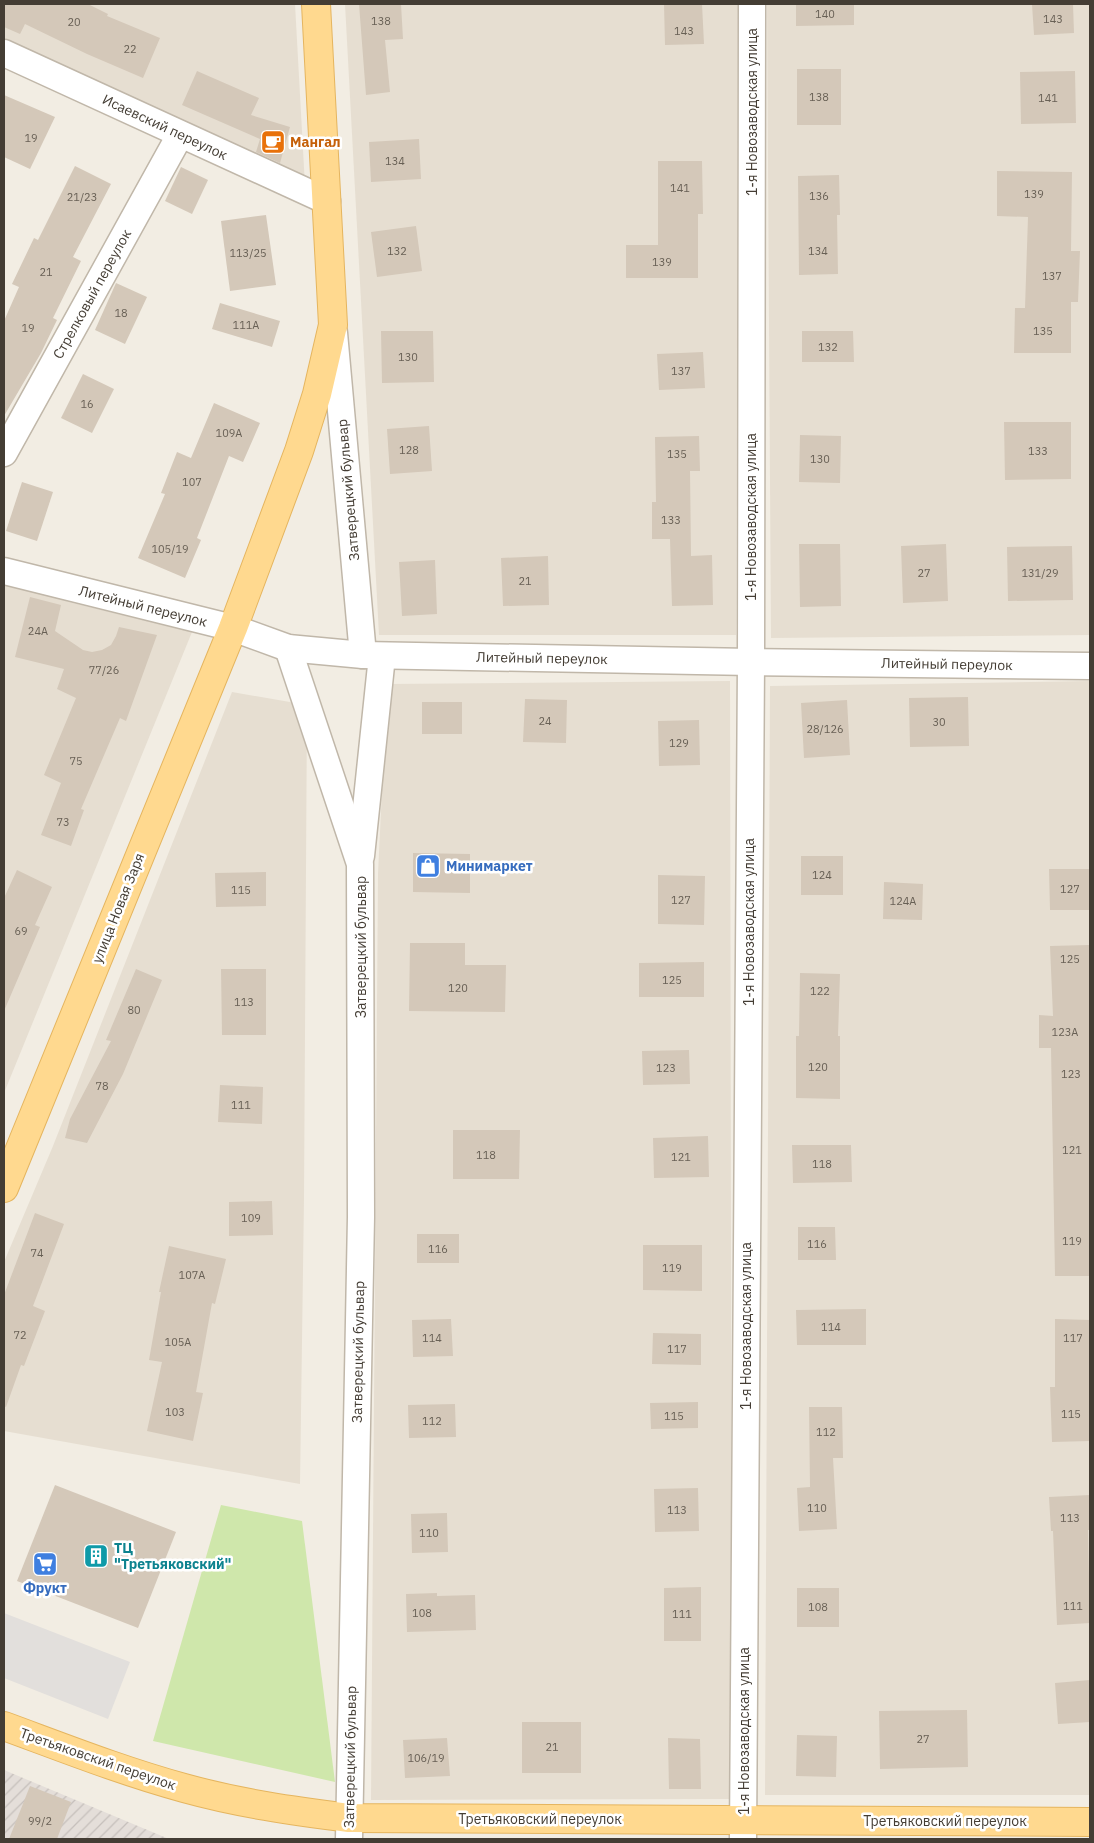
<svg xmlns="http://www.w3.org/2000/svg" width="1094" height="1843" font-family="'IBM Plex Sans',sans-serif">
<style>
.residential{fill:#e6ded1}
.industrial{fill:url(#industrial-furrows)}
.grass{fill:#cfe7ab}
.parking{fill:#e2dfdc}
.building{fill:#d4c8b9}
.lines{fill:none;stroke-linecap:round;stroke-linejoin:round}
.street-casing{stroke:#c0b7a9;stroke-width:29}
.primary-casing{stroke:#e5b55f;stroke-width:30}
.street{stroke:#fff;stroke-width:26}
.primary{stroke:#ffd98f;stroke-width:28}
.labels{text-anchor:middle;stroke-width:5;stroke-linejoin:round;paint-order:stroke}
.number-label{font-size:11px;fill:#686055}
.street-label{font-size:14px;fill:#443d34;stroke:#fff}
.food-label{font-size:14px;font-weight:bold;fill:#c56008;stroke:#fff;text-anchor:start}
.shop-label{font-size:14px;font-weight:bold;fill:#366cbe;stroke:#fff;text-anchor:start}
.culture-label{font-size:14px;font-weight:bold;fill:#0d838f;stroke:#fff;text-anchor:start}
</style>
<defs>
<pattern id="industrial-furrows" width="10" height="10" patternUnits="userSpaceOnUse" patternTransform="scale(1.25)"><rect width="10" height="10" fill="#e4ded9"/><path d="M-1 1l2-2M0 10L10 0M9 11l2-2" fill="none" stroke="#c5bfbb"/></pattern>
</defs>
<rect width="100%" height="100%" fill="#f2ede3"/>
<g class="residential">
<polygon points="4,4 295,4 305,186 4,45"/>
<polygon points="345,4 738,4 736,635 379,635"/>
<polygon points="767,4 1090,4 1090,635 771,638"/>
<polygon points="4,580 69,602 192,632 4,1093"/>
<polygon points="730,681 732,1799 371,1800 378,874 387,684"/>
<polygon points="1090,681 1090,1795 765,1795 770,686"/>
<polygon points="232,692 307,705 304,1198 300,1484 4,1431 4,1262 53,1146"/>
</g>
<polygon class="industrial" points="4,1770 169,1839 4,1839"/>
<polygon class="grass" points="221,1505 302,1521 335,1782 153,1741"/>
<polygon class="parking" points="4,1613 130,1662 108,1719 4,1678"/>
<g class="building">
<polygon points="4,4 88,4 108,14 107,16 160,38 143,78 87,54 25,24 20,34 4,27"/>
<polygon points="359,4 401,4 403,39 385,40 390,92 366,95"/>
<polygon points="664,4 702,4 704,44 665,45"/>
<polygon points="796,4 854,4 854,25 796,26"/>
<polygon points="1032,4 1073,4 1074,33 1034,35"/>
<rect x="797" y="69" width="44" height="56"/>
<polygon points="197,71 259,98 251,115 290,127 280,163 256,152 260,139 182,105"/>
<polygon points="1075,71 1076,123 1021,124 1020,72"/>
<polygon points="4,95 55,117 30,169 4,157"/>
<polygon points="419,139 421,179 371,182 369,142"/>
<polygon points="658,161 702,161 703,214 698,214 698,278 626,278 626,245 658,245"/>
<polygon points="75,166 111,184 73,257 81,261 53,318 57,320 41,353 4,416 4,321 19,287 12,284 34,238 38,240"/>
<polygon points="181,167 208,180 192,214 165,201"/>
<polygon points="997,171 1072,172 1071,251 1080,251 1078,302 1071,302 1071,353 1014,353 1015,308 1025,308 1028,217 997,216"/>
<polygon points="839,175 840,215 837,215 838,274 799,275 798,176"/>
<polygon points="266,215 276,285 230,291 221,221"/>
<polygon points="416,226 422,271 377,277 371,232"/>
<polygon points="116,283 147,297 125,344 95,330"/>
<polygon points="220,303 280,321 272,347 212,329"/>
<polygon points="381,331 433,331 434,382 382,383"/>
<polygon points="802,331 853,331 854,362 802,362"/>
<polygon points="703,352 705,388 659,390 657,354"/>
<polygon points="83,374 114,389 92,433 61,418"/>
<polygon points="214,403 260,423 243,462 229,456 197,538 201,540 185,578 138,558 165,494 161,493 177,452 191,458"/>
<polygon points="1004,422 1071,422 1071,479 1005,480"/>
<polygon points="429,426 432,471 390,474 387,429"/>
<polygon points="800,435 841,436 840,483 799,482"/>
<polygon points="699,436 700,471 690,471 691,556 712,555 713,605 672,606 670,539 652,539 652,502 656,502 655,437"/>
<polygon points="22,482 53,492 37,541 6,531"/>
<polygon points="799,544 840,544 841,606 800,607"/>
<polygon points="946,544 948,601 903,603 901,546"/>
<polygon points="1072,546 1073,600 1008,601 1007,547"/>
<polygon points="548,556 549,605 503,606 501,558"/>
<polygon points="435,560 437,614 402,616 399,562"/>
<polygon points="30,597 61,605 55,631 83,650 92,652 102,650 111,645 116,636 119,627 157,635 126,721 120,718 81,809 84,810 71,846 41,835 61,783 44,775 76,698 57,689 64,669 15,657"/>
<polygon points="968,697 969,746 910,747 909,698"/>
<polygon points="525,699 567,700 566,743 523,742"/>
<polygon points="847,700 850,755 804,758 801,703"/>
<rect x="422" y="702" width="40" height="32"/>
<polygon points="699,720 700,765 659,766 658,721"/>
<polygon points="413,853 470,854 470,893 413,892"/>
<rect x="801" y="856" width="42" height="39"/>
<polygon points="1049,869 1090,869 1090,910 1050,910"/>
<polygon points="17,870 52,887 35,925 40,927 4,1011 4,898"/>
<polygon points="266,872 266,906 216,907 215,873"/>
<polygon points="658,875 705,876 704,925 658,924"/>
<polygon points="884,882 923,884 922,920 883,919"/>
<polygon points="410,943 465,943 465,965 506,965 505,1012 409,1011"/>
<polygon points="1089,945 1090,1276 1055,1276 1051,1048 1039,1048 1039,1015 1053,1016 1050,946"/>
<polygon points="704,962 704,997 639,997 639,963"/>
<polygon points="136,969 162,980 123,1074 87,1143 65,1138 70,1119 111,1041 106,1040"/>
<polygon points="221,969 266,969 266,1035 222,1035"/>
<polygon points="800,973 840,974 838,1036 840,1036 840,1099 796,1098 796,1036 799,1036"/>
<polygon points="689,1050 690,1084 643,1085 642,1051"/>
<polygon points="220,1085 263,1087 262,1124 218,1122"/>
<polygon points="453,1130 520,1130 519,1179 453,1179"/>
<polygon points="708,1136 709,1177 654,1178 653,1138"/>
<polygon points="792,1145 851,1145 852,1182 793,1183"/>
<polygon points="272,1201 273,1235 229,1236 229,1202"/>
<polygon points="35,1213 64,1224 33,1306 45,1311 24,1366 21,1365 6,1407 4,1406 4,1295"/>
<polygon points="798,1227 835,1227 836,1260 798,1260"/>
<rect x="417" y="1234" width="42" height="29"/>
<polygon points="643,1245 702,1245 702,1291 643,1290"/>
<polygon points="169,1246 226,1259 215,1304 212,1303 196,1392 203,1393 193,1441 147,1431 162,1362 149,1360 161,1292 159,1292"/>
<polygon points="866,1309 866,1345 797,1345 796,1310"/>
<polygon points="451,1319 453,1356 413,1357 412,1320"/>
<polygon points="1055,1319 1090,1320 1090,1441 1052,1442 1050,1387 1055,1387"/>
<polygon points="653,1333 701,1334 701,1365 652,1364"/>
<polygon points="698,1402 698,1428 651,1429 650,1403"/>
<polygon points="455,1404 456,1437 409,1438 408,1405"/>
<polygon points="809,1407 842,1407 843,1458 833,1458 837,1529 799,1531 797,1488 810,1487"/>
<polygon points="55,1485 176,1532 138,1628 17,1581"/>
<polygon points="698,1488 699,1531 655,1532 654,1489"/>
<polygon points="1090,1495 1090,1530 1088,1530 1090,1623 1057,1625 1053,1531 1051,1531 1049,1497"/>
<polygon points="447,1513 448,1552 412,1553 411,1514"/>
<polygon points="701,1587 701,1641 664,1641 664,1588"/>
<rect x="797" y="1588" width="42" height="39"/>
<polygon points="437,1593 437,1596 475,1595 476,1630 407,1632 406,1594"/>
<polygon points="1090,1680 1090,1722 1058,1724 1055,1683"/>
<polygon points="967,1710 968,1767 880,1769 879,1711"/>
<rect x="522" y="1722" width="59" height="51"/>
<polygon points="797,1735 837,1736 836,1777 796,1776"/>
<polygon points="447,1738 450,1776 405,1778 403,1740"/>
<polygon points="668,1738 700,1739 701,1789 669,1789"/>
<polygon points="30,1786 71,1802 57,1839 9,1839"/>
</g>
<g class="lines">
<defs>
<g id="street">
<polyline points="4,53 327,201"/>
<polyline points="334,333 363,655"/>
<polyline points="4,453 180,135"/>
<polyline points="4,571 233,628 288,648 363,655 751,662 1090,666"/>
<polyline points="288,648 360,864 361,1217 349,1839"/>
<polyline points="361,856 382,656"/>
<polyline points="743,1839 751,662 752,4"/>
</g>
<g id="primary">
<polyline points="4,1188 233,628 299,451 317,394 333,325 316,4"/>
<path d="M 4,1726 C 64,1748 122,1771 184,1788 C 238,1803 293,1811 349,1818 L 1090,1822"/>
</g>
</defs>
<use href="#street" class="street-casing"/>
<use href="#primary" class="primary-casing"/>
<use href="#street" class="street"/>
<use href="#primary" class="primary"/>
</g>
<defs>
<symbol id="cafe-square" viewBox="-11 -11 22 22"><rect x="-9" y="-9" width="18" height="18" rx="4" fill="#e8710a" stroke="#fff"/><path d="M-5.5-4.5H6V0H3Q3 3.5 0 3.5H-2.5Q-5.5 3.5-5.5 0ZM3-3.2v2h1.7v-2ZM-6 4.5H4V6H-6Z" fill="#fff"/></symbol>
<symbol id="shop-square" viewBox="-11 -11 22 22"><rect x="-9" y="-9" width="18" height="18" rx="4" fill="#3f7fe0" stroke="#fff"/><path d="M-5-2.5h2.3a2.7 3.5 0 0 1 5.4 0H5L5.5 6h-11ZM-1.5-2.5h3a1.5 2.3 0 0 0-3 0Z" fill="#fff"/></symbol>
<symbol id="building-square" viewBox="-11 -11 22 22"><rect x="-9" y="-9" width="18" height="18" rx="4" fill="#0f9aa8" stroke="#fff"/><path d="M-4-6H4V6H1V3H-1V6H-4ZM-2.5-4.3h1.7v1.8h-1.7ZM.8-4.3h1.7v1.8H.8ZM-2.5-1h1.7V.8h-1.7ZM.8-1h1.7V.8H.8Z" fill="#fff"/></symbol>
<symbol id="supermarket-square" viewBox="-11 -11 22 22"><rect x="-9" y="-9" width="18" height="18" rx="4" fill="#3f7fe0" stroke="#fff"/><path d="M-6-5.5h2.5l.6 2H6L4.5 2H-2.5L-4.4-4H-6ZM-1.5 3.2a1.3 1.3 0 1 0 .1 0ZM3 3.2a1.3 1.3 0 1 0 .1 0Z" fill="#fff"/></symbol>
</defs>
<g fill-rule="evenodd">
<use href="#cafe-square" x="259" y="128" width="28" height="28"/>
<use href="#shop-square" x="414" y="852" width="28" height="28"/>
<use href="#building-square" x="82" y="1542" width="28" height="28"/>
<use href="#supermarket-square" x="31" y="1550" width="28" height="28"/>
</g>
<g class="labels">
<g class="number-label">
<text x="825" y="18">140</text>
<text x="1053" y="23">143</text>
<text x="381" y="25">138</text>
<text x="74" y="26">20</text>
<text x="684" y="35">143</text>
<text x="130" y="53">22</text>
<text x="819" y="101">138</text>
<text x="1048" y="102">141</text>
<text x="31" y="142">19</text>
<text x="395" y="165">134</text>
<text x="680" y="192">141</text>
<text x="1034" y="198">139</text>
<text x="819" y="200">136</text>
<text x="82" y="201">21/23</text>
<text x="397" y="255">132</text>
<text x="818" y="255">134</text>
<text x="248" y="257">113/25</text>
<text x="662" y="266">139</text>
<text x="46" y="276">21</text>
<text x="1052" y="280">137</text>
<text x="121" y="317">18</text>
<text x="246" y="329">111А</text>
<text x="28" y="332">19</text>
<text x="1043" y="335">135</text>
<text x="828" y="351">132</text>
<text x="408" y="361">130</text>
<text x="681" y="375">137</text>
<text x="87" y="408">16</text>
<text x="229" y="437">109А</text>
<text x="409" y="454">128</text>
<text x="1038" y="455">133</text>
<text x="677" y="458">135</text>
<text x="820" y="463">130</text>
<text x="192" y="486">107</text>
<text x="671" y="524">133</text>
<text x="170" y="553">105/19</text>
<text x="924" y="577">27</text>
<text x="1040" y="577">131/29</text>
<text x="525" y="585">21</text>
<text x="38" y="635">24А</text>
<text x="104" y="674">77/26</text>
<text x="545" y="725">24</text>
<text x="939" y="726">30</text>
<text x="825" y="733">28/126</text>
<text x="679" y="747">129</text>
<text x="76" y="765">75</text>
<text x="63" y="826">73</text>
<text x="822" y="879">124</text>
<text x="1070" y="893">127</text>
<text x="241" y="894">115</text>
<text x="681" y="904">127</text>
<text x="903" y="905">124А</text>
<text x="21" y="935">69</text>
<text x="1070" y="963">125</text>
<text x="672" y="984">125</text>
<text x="458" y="992">120</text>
<text x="820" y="995">122</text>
<text x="244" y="1006">113</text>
<text x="134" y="1014">80</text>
<text x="1065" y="1036">123А</text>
<text x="818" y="1071">120</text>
<text x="666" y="1072">123</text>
<text x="1071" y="1078">123</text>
<text x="102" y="1090">78</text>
<text x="241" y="1109">111</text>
<text x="1072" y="1154">121</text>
<text x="486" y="1159">118</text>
<text x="681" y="1161">121</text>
<text x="822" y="1168">118</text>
<text x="251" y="1222">109</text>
<text x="1072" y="1245">119</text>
<text x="817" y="1248">116</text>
<text x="438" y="1253">116</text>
<text x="37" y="1257">74</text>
<text x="672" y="1272">119</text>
<text x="192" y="1279">107А</text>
<text x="831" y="1331">114</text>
<text x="20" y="1339">72</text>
<text x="432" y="1342">114</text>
<text x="1073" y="1342">117</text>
<text x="178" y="1346">105А</text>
<text x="677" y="1353">117</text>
<text x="175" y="1416">103</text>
<text x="1071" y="1418">115</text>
<text x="674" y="1420">115</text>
<text x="432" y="1425">112</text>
<text x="826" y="1436">112</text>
<text x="817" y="1512">110</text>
<text x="677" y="1514">113</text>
<text x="1070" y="1522">113</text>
<text x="429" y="1537">110</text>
<text x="1073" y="1610">111</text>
<text x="818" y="1611">108</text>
<text x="422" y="1617">108</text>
<text x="682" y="1618">111</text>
<text x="923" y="1743">27</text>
<text x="552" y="1751">21</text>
<text x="426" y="1762">106/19</text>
<text x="40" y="1825">99/2</text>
</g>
<g class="street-label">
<text transform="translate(752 112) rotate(-90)" y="5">1-я Новозаводская улица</text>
<text transform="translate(165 127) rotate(25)" y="5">Исаевский переулок</text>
<text transform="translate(92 294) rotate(-61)" y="5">Стрелковый переулок</text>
<text transform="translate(348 490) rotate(-95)" y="5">Затверецкий бульвар</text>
<text transform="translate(751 517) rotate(-90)" y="5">1-я Новозаводская улица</text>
<text transform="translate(143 606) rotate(14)" y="5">Литейный переулок</text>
<text transform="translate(542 658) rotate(1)" y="5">Литейный переулок</text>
<text transform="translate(947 664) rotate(1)" y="5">Литейный переулок</text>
<text transform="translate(118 908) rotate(-68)" y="5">улица Новая Заря</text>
<text transform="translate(749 922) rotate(-90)" y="5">1-я Новозаводская улица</text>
<text transform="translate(361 947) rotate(-90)" y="5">Затверецкий бульвар</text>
<text transform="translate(746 1326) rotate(-90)" y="5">1-я Новозаводская улица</text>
<text transform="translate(358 1352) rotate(-89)" y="5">Затверецкий бульвар</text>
<text transform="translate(744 1731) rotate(-90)" y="5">1-я Новозаводская улица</text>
<text transform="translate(350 1757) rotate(-89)" y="5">Затверецкий бульвар</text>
<text transform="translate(98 1759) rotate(19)" y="5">Третьяковский переулок</text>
<text x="540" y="1824">Третьяковский переулок</text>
<text x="945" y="1826">Третьяковский переулок</text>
</g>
<g class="food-label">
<text x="290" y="147">Мангал</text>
</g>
<g class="shop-label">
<text x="446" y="871">Минимаркет</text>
<text x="45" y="1593" text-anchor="middle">Фрукт</text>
</g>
<g class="culture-label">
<text x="114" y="1553">ТЦ<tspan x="114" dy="16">"Третьяковский"</tspan></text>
</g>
</g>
<rect width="1094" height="1843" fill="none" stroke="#443d34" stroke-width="10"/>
</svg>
